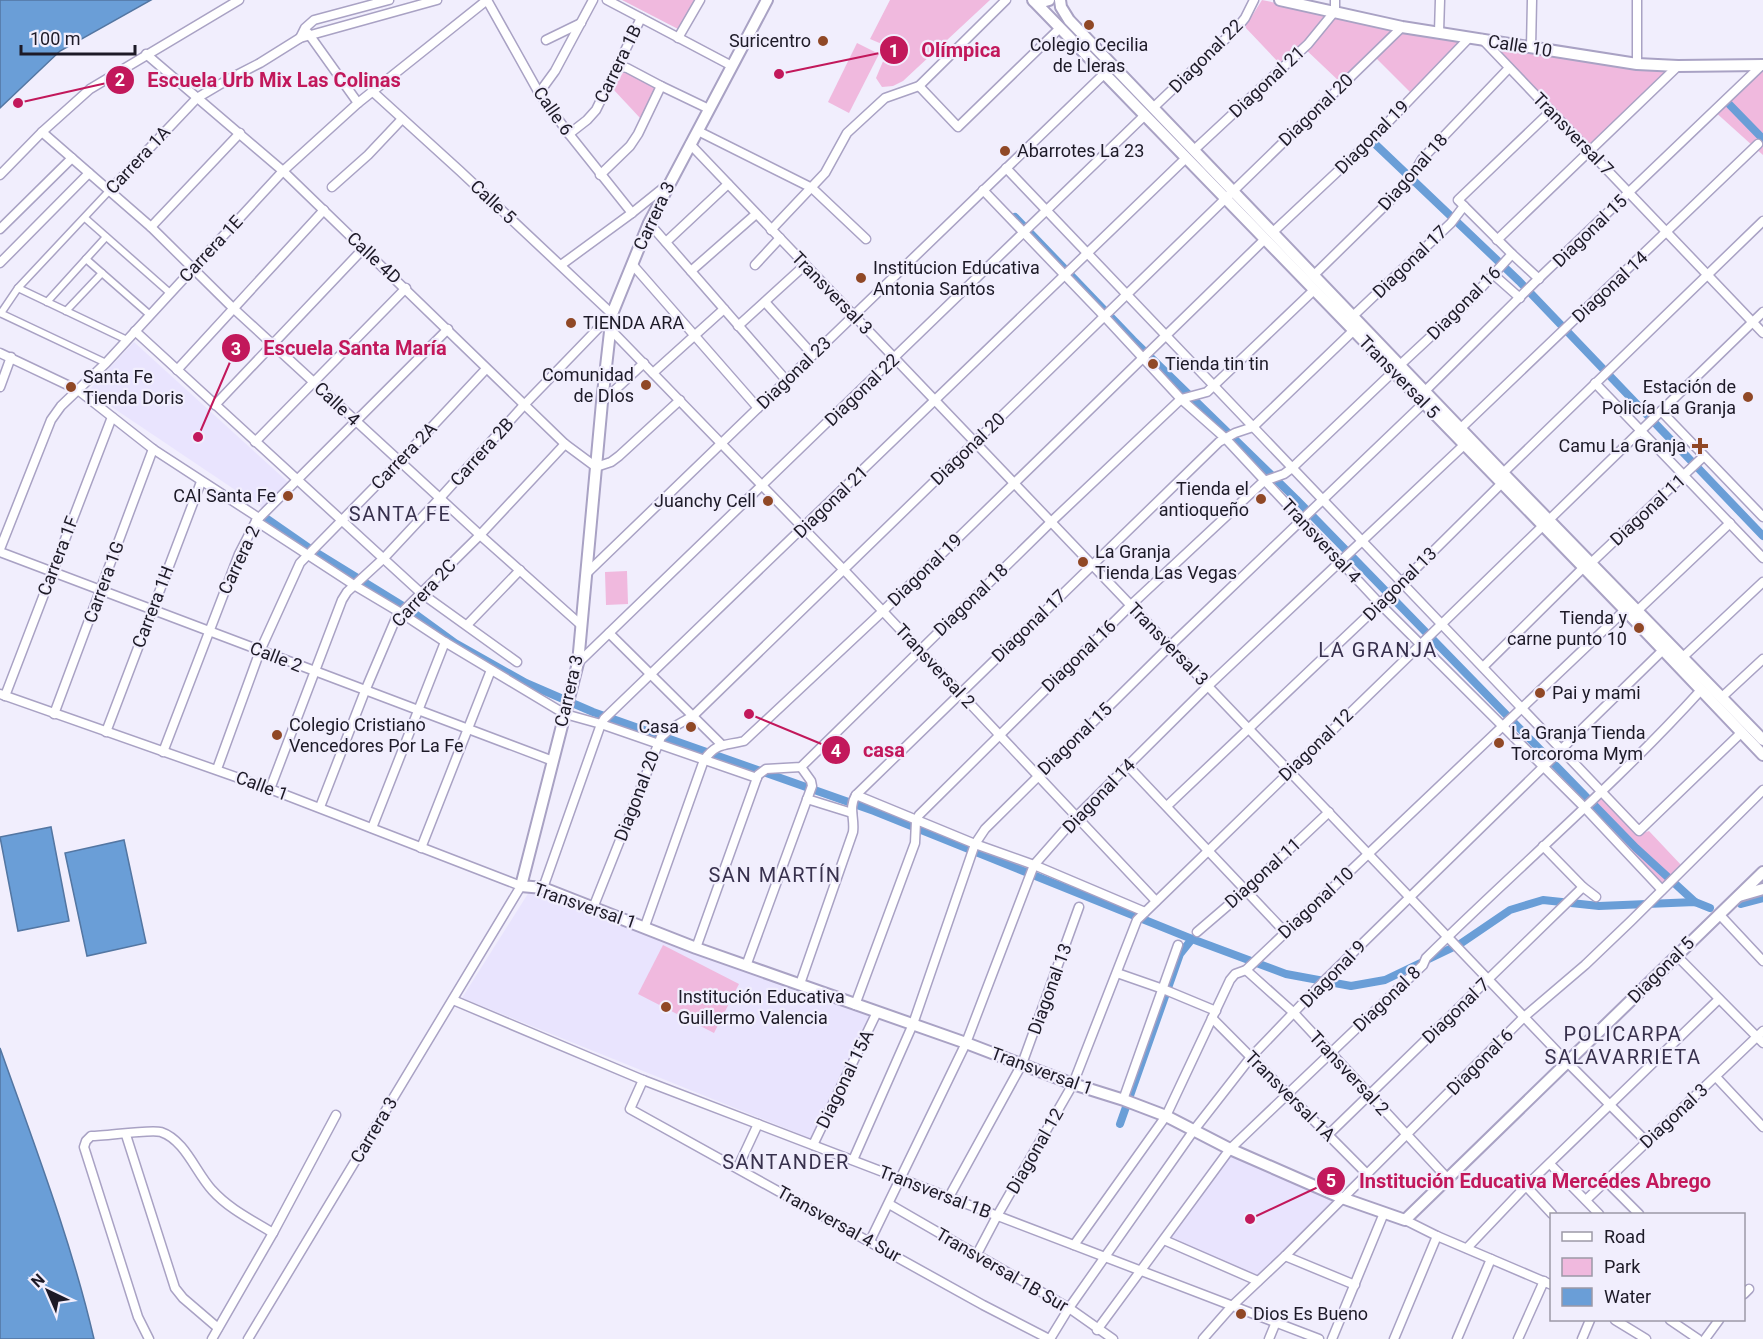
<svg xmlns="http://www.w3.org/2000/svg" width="1763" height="1339" font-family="Roboto,sans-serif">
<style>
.built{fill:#e9e4fe}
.green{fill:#f0b9de}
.water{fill:#6a9ed7;stroke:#5376a2;stroke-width:1.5}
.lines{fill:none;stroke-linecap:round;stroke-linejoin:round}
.canal{stroke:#6a9ed7;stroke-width:8}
.pedestrian-casing{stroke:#a9a2c4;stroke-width:9}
.minor-casing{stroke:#a9a2c4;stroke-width:11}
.tertiary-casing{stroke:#a9a2c4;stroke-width:14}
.pedestrian{stroke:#fff;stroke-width:6}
.minor{stroke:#fff;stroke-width:8}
.tertiary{stroke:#fff;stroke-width:10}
.poi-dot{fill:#904826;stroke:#f1eefd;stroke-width:2}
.labels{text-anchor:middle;stroke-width:4.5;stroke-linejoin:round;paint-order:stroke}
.poi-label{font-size:18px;fill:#1d1a27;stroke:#f1eefd;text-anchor:start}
.street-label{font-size:18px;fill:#1d1a27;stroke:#f1eefd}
.neighbourhood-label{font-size:20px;letter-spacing:1.5px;fill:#38314d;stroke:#f1eefd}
.leader{fill:none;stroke:#c2185b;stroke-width:2}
.callout-dot{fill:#c2185b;stroke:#f1eefd;stroke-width:2}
.mark-label{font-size:18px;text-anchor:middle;font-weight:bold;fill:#fff}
.callout-label{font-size:20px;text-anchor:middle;font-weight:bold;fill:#c2185b;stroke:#f1eefd;stroke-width:4.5;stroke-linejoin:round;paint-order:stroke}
</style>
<rect width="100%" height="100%" fill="#f1eefd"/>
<g class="built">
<polygon points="134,342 289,483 265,510 88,391"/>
<polygon points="529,892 872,1017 812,1139 462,998"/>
<polygon points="1230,1149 1342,1198 1258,1281 1164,1240"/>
</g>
<g class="green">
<polygon points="622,0 697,0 680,30"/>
<polygon points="890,0 990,0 903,81 893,86 882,87 876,78 889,47 870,39"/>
<polygon points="1262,0 1395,28 1341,83 1302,46 1281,65 1245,27"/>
<polygon points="1403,28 1465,39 1411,93 1374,56"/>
<polygon points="1482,39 1678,66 1590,152"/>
<polygon points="857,43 879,54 849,113 828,102"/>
<polygon points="1763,65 1763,155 1713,110"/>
<polygon points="624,71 655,88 641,119 613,89"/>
<polygon points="627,571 628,604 606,605 605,572"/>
<polygon points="1604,799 1640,834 1649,831 1682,866 1662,886 1590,813 1591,806 1597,800"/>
<polygon points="663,945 739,984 714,1033 638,994"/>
</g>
<g class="water">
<polygon points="0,0 151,0 60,51 0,108"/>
<polygon points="51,827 69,921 18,931 0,837"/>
<polygon points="124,840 146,943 87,956 65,853"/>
<path d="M 0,1048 C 34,1144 71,1240 94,1339 L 0,1339 Z"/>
</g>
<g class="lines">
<g class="canal">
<polyline points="1726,101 1763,139"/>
<polyline points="1374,143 1519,281 1763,536"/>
<polyline points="1015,217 1133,340 1296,499 1636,848 1695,902"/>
<polyline points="263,516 312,550 411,611 455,643 526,683 593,712 874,811 1192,939 1286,974 1351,986 1385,980 1460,944 1510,910 1543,900 1599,906 1695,902 1710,908"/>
<polyline points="1741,904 1763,898"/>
<polyline points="1120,1124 1180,954 1192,939"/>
</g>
<defs>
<g id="pedestrian">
<polyline points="85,218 170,293"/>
<polyline points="86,259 150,315"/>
<polyline points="18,288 127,340"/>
<polyline points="47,302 106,237"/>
<polyline points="66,311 102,273"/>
<polyline points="0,313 106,363"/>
<polyline points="1,313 18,288 109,191"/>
</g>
<g id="minor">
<polyline points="487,0 539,93 569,134 632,213"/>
<polyline points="607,0 732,66"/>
<polyline points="1637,0 1637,64"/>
<polyline points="1439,32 1440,0"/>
<polyline points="308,33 358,103"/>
<polyline points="300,38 305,28 314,20 389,0"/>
<polyline points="678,38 700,0"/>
<polyline points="1482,39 1763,333"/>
<polyline points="546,40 581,23"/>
<polyline points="1531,48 1532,0"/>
<polyline points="146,54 283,171 565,444 596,467 611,462 619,456 680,400"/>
<polyline points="618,66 627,68 661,86 709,109"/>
<polyline points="919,86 958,127 1060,28"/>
<polyline points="539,93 555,71 593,0"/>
<polyline points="1154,107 1237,28 1245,18 1254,0"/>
<polyline points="698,131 812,188 866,239"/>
<polyline points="42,132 151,227 233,308 480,535 581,625"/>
<polyline points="569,134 587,120 596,110 641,18"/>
<polyline points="690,144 1568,1063 1647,1142"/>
<polyline points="1194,150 1308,44 1335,11 1335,0"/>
<polyline points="1006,168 1639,831 1742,732"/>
<polyline points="0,175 42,132 90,89 239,0"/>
<polyline points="600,175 630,146 638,134 661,86"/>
<polyline points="332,187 368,155 402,119"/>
<polyline points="983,190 1104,316 1181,399 1225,438 1380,604 1585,808 1662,890"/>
<polyline points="109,191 197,98 229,79 260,63 300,38 437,0"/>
<polyline points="649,223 786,380"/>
<polyline points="151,227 240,133"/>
<polyline points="0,229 72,158"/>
<polyline points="771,230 825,173 847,133 885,98 919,86 1006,0"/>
<polyline points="1273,232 1368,143 1469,38"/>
<polyline points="1497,240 1678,66"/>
<polyline points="666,242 728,184"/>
<polyline points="1512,254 1539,279"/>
<polyline points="0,263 89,173"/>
<polyline points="632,264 758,408"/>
<polyline points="561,265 632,213 668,184"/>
<polyline points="755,265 780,238"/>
<polyline points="691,271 756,214"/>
<polyline points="1314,275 1407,184 1422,159 1509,68"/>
<polyline points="1494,275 1520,298"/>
<polyline points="765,302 813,355"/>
<polyline points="1353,316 1451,223 1464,206"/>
<polyline points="738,326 805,265"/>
<polyline points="611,330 844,570 1156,901"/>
<polyline points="135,331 421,593 517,662"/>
<polyline points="0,353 78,390 153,449 259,518"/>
<polyline points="1400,365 1470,300 1512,254 1458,200 1551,111"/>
<polyline points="177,370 324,210"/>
<polyline points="653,373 724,309"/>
<polyline points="1595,383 1763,558"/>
<polyline points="0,387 11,357"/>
<polyline points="1421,395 1535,282 1762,65"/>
<polyline points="602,402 644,363"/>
<polyline points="215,405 363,249"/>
<polyline points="1661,411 1763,517"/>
<polyline points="1460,429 1758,144"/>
<polyline points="255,442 406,288"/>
<polyline points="1503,473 1763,221"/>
<polyline points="256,521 354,585 401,613 445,642 565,714 601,724 757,778"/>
<polyline points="0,549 51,420 61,406 106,363 283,171 358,103 487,0"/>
<polyline points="0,552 553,761"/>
<polyline points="1591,563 1704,456"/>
<polyline points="587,573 1104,74"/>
<polyline points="1637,611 1730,523"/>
<polyline points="467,625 520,570"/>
<polyline points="609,633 721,744"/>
<polyline points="1683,657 1763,582"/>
<polyline points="578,663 1144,116"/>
<polyline points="1483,667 1583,568"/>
<polyline points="0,694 270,789 521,886 248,1339"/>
<polyline points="5,696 112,417"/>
<polyline points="1722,697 1763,659"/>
<polyline points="54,714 153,449"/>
<polyline points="106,732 201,482"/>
<polyline points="163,752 239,554 256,521 448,329"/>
<polyline points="1128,766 1285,932"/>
<polyline points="217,769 260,651 300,563 400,461 486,369"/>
<polyline points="270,789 342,600 347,592 384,558 440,498 524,405 612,314 460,171 372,91"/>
<polyline points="856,795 975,844 1034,865 1145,912"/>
<polyline points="807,799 852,813"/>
<polyline points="1167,806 1380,604 1501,484"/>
<polyline points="320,807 365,691 396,618 480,535 565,444"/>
<polyline points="372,828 445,642"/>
<polyline points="1543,846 1583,887 1596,897"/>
<polyline points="421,848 491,670"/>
<polyline points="543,888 601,724 604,719 1185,159"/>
<polyline points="593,908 661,737 670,729 693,716 1402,27"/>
<polyline points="1719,914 1763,961"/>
<path d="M 645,926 L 704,760 C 717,742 725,746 744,741 L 883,611 L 1264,240"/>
<polyline points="1197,932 1246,890 1329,812"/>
<polyline points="696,948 758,775 766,769 801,767 1051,522 1181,399 1207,392 1314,290"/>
<polyline points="1676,955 1763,1043"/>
<polyline points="746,966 812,786 811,781 801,767"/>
<polyline points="1246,970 1294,1013 1449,1180"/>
<polyline points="1117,973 1163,989 1216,1011"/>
<path d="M 800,984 L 853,832 C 855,818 848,808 856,795 L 1219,442 L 1235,433 L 1253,427 L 1354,330"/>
<polyline points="453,1000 643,1080 1319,1339"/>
<polyline points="855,1005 915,843 916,821 919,815 1131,605 1264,481 1284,474 1292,468 1394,371"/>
<polyline points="1212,1018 1367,1174"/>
<polyline points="1716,1077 1763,1127"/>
<polyline points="643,1080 630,1109 983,1305 1049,1339"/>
<polyline points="1123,1100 1178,945"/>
<polyline points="1329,1134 1583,887"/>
<polyline points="126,1135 175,1288 183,1298 218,1328"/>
<polyline points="813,1145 877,1012"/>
<polyline points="853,1160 913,1024 975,844 985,829 1170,646 1428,399"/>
<polyline points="1550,1164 1599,1214"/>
<polyline points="738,1167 758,1124"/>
<polyline points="1606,1181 1639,1214"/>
<polyline points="1526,1186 1552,1214"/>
<polyline points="949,1197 1022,1064 1079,907"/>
<polyline points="1586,1200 1763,1031"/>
<polyline points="889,1204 1069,1308 1113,1339"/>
<polyline points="1405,1220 1437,1236 1552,1285"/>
<polyline points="1164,1240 1258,1281"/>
<polyline points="870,1241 966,1043 1034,865 1077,816 1208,686 1464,445"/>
<polyline points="1074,1245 1166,1116 1230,980 1235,974 1246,970 1625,610"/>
<polyline points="1467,1248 1526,1186 1719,999"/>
<polyline points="977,1254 997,1216 1073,1084 1137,920 1763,312"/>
<polyline points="1285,1256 1355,1285"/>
<polyline points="1744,1294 1749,1289"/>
<polyline points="1615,1320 1646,1339"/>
<polyline points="1670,1320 1698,1339"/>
<path d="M 1097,1330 L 1230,1149 L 1423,965 L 1426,958 C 1517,868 1615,785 1701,690"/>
<path d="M 149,1339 L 138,1317 L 84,1147 L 86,1141 L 91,1136 C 106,1136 150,1129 161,1132 C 185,1140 196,1173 212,1190 C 229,1209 252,1220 273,1233"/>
<polyline points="212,1339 273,1233 336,1115"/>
<polyline points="1050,1339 1069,1308 1194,1130 1251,1057 1326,979 1663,650"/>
<polyline points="1203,1339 1232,1306 1285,1256 1524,1017 1585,965 1631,921 1763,790"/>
<polyline points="1269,1339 1276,1322"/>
<polyline points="1332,1339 1384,1213"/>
<polyline points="1394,1339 1437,1236"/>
<polyline points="1457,1339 1491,1259"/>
<polyline points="1518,1339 1544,1281"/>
<polyline points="1582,1339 1590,1320"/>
<polyline points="1705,1339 1719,1320"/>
</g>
<g id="tertiary">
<polyline points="767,0 649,223 612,314 602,402 578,663 521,886 543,888 696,948 966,1043 1073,1084 1124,1100 1166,1116 1230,1149 1342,1198 1405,1220 1763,872"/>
<polyline points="1033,0 1625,610 1763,755"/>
<polyline points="1060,0 1061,7 1069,20 1503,473 1763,740"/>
<polyline points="1280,0 1402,27 1637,64 1678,66 1763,65"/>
<polyline points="1034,1 1042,2 1049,0"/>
<polyline points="1739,896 1763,889"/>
</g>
</defs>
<use href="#pedestrian" class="pedestrian-casing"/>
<use href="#minor" class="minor-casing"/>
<use href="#tertiary" class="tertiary-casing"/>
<use href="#pedestrian" class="pedestrian"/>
<use href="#minor" class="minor"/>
<use href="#tertiary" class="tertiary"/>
</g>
<g class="poi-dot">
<circle cx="1089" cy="25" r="6"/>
<circle cx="823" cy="41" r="6"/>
<circle cx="1005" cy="151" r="6"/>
<circle cx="861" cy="278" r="6"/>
<circle cx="571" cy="323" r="6"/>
<circle cx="1153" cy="364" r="6"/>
<circle cx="646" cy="385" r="6"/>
<circle cx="71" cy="387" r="6"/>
<circle cx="1748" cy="397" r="6"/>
<path d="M1697 437h6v6h6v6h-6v6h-6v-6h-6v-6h6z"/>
<circle cx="288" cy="496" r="6"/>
<circle cx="1261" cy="499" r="6"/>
<circle cx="768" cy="501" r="6"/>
<circle cx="1083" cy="562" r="6"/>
<circle cx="1639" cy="628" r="6"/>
<circle cx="1540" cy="693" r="6"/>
<circle cx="691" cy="727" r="6"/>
<circle cx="277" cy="735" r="6"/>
<circle cx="1499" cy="743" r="6"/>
<circle cx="666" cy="1007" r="6"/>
<circle cx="1241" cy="1314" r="6"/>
</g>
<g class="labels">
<g class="poi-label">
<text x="811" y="47" text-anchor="end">Suricentro</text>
<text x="1089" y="51" text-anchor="middle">Colegio Cecilia<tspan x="1089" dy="21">de Lleras</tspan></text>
<text x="1017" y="157">Abarrotes La 23</text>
<text x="873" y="274">Institucion Educativa<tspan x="873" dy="21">Antonia Santos</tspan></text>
<text x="583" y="329">TIENDA ARA</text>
<text x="1165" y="370">Tienda tin tin</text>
<text x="634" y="381" text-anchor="end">Comunidad<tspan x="634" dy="21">de DIos</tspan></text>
<text x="83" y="383">Santa Fe<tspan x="83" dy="21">Tienda Doris</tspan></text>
<text x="1736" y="393" text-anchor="end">Estación de<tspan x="1736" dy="21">Policía La Granja</tspan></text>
<text x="1686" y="452" text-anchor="end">Camu La Granja</text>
<text x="1249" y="495" text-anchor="end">Tienda el<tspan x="1249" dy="21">antioqueño</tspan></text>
<text x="276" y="502" text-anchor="end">CAI Santa Fe</text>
<text x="756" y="507" text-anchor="end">Juanchy Cell</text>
<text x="1095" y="558">La Granja<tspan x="1095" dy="21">Tienda Las Vegas</tspan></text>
<text x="1627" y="624" text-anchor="end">Tienda y<tspan x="1627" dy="21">carne punto 10</tspan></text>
<text x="1552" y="699">Pai y mami</text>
<text x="289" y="731">Colegio Cristiano<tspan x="289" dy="21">Vencedores Por La Fe</tspan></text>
<text x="679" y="733" text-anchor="end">Casa</text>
<text x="1511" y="739">La Granja Tienda<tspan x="1511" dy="21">Torcoroma Mym</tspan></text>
<text x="678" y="1003">Institución Educativa<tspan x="678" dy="21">Guillermo Valencia</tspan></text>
<text x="1253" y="1320">Dios Es Bueno</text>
</g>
<g class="street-label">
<text transform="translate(1520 46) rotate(9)" y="6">Calle 10</text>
<text transform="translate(1206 56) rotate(-45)" y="6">Diagonal 22</text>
<text transform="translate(618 64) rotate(-64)" y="6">Carrera 1B</text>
<text transform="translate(1267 82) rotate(-43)" y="6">Diagonal 21</text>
<text transform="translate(1316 110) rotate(-44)" y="6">Diagonal 20</text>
<text transform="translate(553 111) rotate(55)" y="6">Calle 6</text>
<text transform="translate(1573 134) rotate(46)" y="6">Transversal 7</text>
<text transform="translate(1372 137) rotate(-45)" y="6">Diagonal 19</text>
<text transform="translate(138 160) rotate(-47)" y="6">Carrera 1A</text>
<text transform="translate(1413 172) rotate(-49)" y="6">Diagonal 18</text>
<text transform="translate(493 202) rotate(43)" y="6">Calle 5</text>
<text transform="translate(654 216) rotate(-65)" y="6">Carrera 3</text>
<text transform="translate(1590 231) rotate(-44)" y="6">Diagonal 15</text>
<text transform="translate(211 249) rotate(-47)" y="6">Carrera 1E</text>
<text transform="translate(374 258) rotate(43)" y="6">Calle 4D</text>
<text transform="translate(1410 262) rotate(-44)" y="6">Diagonal 17</text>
<text transform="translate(1610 287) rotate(-43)" y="6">Diagonal 14</text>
<text transform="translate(832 293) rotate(46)" y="6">Transversal 3</text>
<text transform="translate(1464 303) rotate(-45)" y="6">Diagonal 16</text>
<text transform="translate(794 373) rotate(-44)" y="6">Diagonal 23</text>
<text transform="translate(1399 377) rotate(46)" y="6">Transversal 5</text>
<text transform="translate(862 390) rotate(-44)" y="6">Diagonal 22</text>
<text transform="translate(337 404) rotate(43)" y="6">Calle 4</text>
<text transform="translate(968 449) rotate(-44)" y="6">Diagonal 20</text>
<text transform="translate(482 452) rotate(-48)" y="6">Carrera 2B</text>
<text transform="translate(404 456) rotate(-46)" y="6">Carrera 2A</text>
<text transform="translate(831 502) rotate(-44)" y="6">Diagonal 21</text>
<text transform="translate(1648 510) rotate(-43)" y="6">Diagonal 11</text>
<text transform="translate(1321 541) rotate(47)" y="6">Transversal 4</text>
<text transform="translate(58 556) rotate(-69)" y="6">Carrera 1F</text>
<text transform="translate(239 560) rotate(-65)" y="6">Carrera 2</text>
<text transform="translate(925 570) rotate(-44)" y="6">Diagonal 19</text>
<text transform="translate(104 582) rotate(-70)" y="6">Carrera 1G</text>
<text transform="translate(1400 584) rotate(-45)" y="6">Diagonal 13</text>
<text transform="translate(424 593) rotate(-47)" y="6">Carrera 2C</text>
<text transform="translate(971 600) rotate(-44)" y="6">Diagonal 18</text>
<text transform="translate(153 607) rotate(-69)" y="6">Carrera 1H</text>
<text transform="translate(1029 626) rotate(-44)" y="6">Diagonal 17</text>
<text transform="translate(1168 644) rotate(46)" y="6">Transversal 3</text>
<text transform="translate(1079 656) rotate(-44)" y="6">Diagonal 16</text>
<text transform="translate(276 657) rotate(21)" y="6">Calle 2</text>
<text transform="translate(935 666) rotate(47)" y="6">Transversal 2</text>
<text transform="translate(569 691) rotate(-77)" y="6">Carrera 3</text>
<text transform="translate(1075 739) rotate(-44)" y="6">Diagonal 15</text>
<text transform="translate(1316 745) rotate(-44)" y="6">Diagonal 12</text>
<text transform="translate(262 786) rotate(20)" y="6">Calle 1</text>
<text transform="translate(637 796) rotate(-69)" y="6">Diagonal 20</text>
<text transform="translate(1099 796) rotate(-46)" y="6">Diagonal 14</text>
<text transform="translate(1263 873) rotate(-42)" y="6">Diagonal 11</text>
<text transform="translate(1316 903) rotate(-43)" y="6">Diagonal 10</text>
<text transform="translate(585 906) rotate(19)" y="6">Transversal 1</text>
<text transform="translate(1661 970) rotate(-45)" y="6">Diagonal 5</text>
<text transform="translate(1333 974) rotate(-46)" y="6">Diagonal 9</text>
<text transform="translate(1050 989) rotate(-70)" y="6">Diagonal 13</text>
<text transform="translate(1387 999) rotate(-44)" y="6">Diagonal 8</text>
<text transform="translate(1456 1011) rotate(-44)" y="6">Diagonal 7</text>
<text transform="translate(1480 1062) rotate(-45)" y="6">Diagonal 6</text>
<text transform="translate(1042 1071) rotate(20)" y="6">Transversal 1</text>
<text transform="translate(1349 1073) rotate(47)" y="6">Transversal 2</text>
<text transform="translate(845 1079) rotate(-64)" y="6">Diagonal 15A</text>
<text transform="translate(1290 1096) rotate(45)" y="6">Transversal 1A</text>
<text transform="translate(1674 1116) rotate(-43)" y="6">Diagonal 3</text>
<text transform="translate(374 1130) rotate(-59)" y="6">Carrera 3</text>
<text transform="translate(1035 1151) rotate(-60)" y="6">Diagonal 12</text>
<text transform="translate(935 1192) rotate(21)" y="6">Transversal 1B</text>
<text transform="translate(839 1224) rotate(29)" y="6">Transversal 4 Sur</text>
<text transform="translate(1002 1270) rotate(30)" y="6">Transversal 1B Sur</text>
</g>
<g class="neighbourhood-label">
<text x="400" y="521">SANTA FE</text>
<text x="1378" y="657">LA GRANJA</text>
<text x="775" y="882">SAN MARTÍN</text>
<text x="1623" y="1041">POLICARPA<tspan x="1623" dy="23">SALAVARRIETA</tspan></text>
<text x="786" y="1169">SANTANDER</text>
</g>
</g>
<path class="leader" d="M779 74L894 50M18 103L120 80M198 437L236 348M749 714L836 750M1250 1219L1331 1181"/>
<g class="callout-dot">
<circle cx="779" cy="74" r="6"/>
<circle cx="18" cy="103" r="6"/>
<circle cx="198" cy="437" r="6"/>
<circle cx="749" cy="714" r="6"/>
<circle cx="1250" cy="1219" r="6"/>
<circle cx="894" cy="50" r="15"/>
<circle cx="120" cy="80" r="15"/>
<circle cx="236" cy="348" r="15"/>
<circle cx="836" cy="750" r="15"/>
<circle cx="1331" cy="1181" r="15"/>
</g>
<g class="mark-label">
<text x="894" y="57">1</text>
<text x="120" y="86">2</text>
<text x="236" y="355">3</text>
<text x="836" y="757">4</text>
<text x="1331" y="1187">5</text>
</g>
<g class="callout-label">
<text x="961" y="57">Olímpica</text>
<text x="274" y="87">Escuela Urb Mix Las Colinas</text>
<text x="355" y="355">Escuela Santa María</text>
<text x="884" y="757">casa</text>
<text x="1535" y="1188">Institución Educativa Mercédes Abrego</text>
</g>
<rect x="1550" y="1213" width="195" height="108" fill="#f1eefd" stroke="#9c99a7" stroke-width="1.5"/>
<rect x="1562" y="1232" width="30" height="9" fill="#ffffff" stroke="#9c99a7" stroke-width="1.5"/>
<text x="1604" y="1243" font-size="18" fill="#1d1a27">Road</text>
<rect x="1562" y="1258" width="30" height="18" fill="#f0b9de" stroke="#9c99a7" stroke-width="1.5"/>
<text x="1604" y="1273" font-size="18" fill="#1d1a27">Park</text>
<rect x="1562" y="1288" width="30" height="18" fill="#6a9ed7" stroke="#9c99a7" stroke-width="1.5"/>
<text x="1604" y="1303" font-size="18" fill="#1d1a27">Water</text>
<g transform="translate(48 1291) rotate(316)" stroke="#f1eefd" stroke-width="4.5" paint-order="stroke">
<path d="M0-4.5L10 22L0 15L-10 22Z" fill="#1d1a27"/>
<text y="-9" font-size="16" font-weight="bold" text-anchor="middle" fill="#1d1a27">N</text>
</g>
<path d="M21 45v9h114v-9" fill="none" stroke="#1d1a27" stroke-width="3"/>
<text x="30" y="45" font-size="18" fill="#1d1a27" stroke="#f1eefd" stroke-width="4.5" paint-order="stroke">100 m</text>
</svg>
